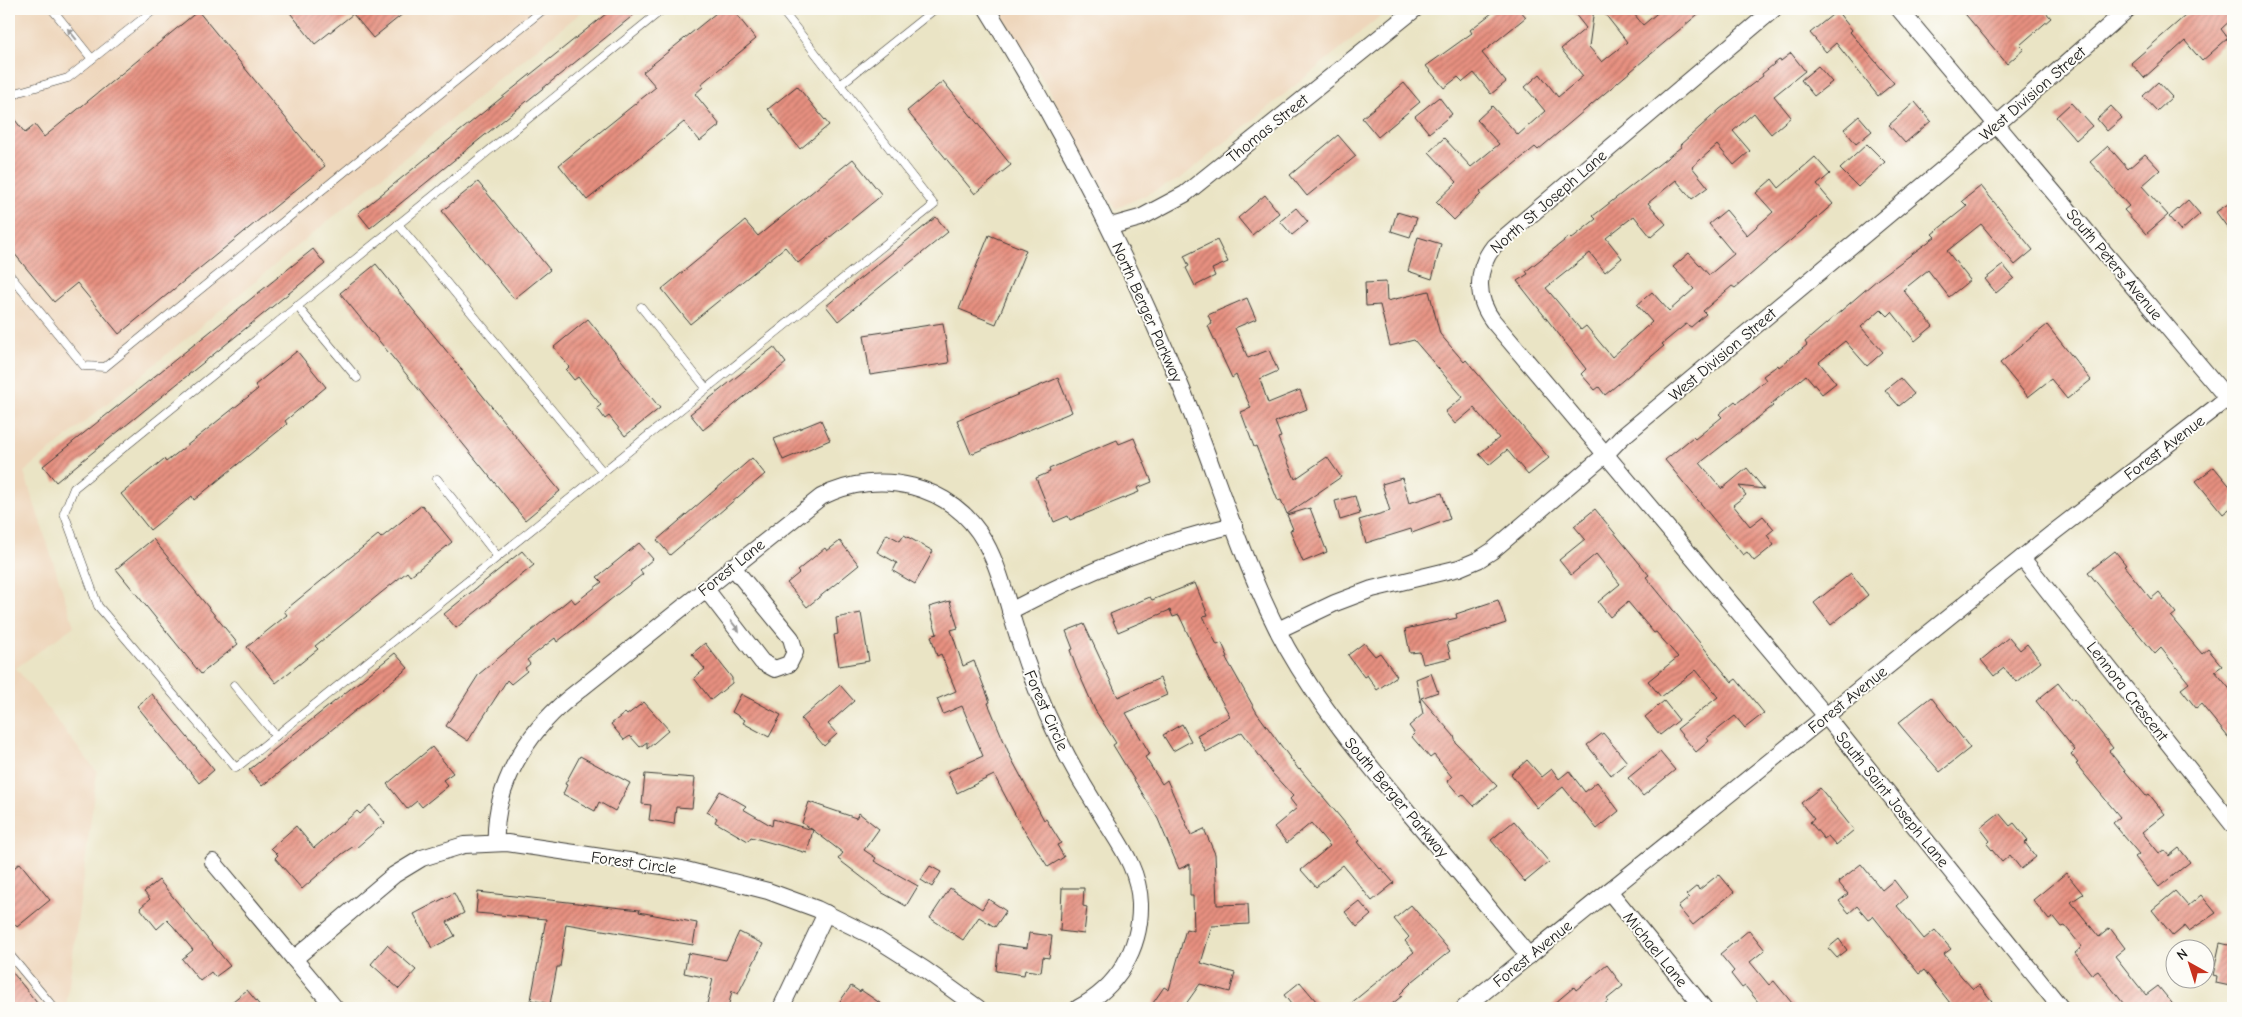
<svg xmlns="http://www.w3.org/2000/svg" width="2242" height="1017" font-family="'Comic Neue',sans-serif">
<style>
.built{fill:#eed6bb}
.building{fill:url(#building-hatch)}
.lines{fill:none;stroke-linecap:round;stroke-linejoin:round}
.service-casing{stroke:#3b3a35;stroke-width:9}
.minor-casing{stroke:#3b3a35;stroke-width:18}
.service{stroke:#fff;stroke-width:8}
.minor{stroke:#fff;stroke-width:16}
.oneway{fill:#999}
.labels{text-anchor:middle;stroke-width:4;stroke-linejoin:round;paint-order:stroke}
.street-label{font-size:16px;fill:#1c1c1c;stroke:#fdfcf7}
</style>
<defs>
<pattern id="building-hatch" width="6" height="6" patternUnits="userSpaceOnUse" patternTransform="scale(1.25)"><rect width="6" height="6" fill="#e79080"/><path d="M-1 1l2-2M0 6l6-6M5 7l2-2" fill="none" stroke="#ba7568"/></pattern>
</defs>
<rect width="100%" height="100%" fill="#fdfcf7"/>
<filter id="ink" filterUnits="userSpaceOnUse"><feTurbulence type="fractalNoise" baseFrequency=".02" numOctaves="2"/><feDisplacementMap in="SourceGraphic" scale="10" xChannelSelector="R" yChannelSelector="G"/><feConvolveMatrix kernelMatrix="1 2 1 2 8 2 1 2 1" color-interpolation-filters="sRGB"/></filter>
<filter id="wash" filterUnits="userSpaceOnUse"><feTurbulence type="fractalNoise" baseFrequency=".0096" numOctaves="4" result="noise"/><feDisplacementMap in="SourceGraphic" scale="20" xChannelSelector="R" yChannelSelector="G"/><feGaussianBlur stdDeviation="1.12" result="paint"/><feColorMatrix in="noise" values="0 0 0 0 0 0 0 0 0 0 0 0 0 0 0 0 0 1.4 0 .05"/><feComposite in="paint" operator="in"/></filter>
<g filter="url(#wash)">
<rect width="100%" height="100%" fill="#eae4c5"/>
<g class="built">
<polygon points="9,9 585,9 24,472 74,626 16,668 97,772 66,1008 9,1008"/>
<polygon points="998,9 1389,9 1180,179 1115,209 1035,66"/>
</g>
<g id="blocks">
<g class="building">
<polygon points="287,9 409,9 373,38 353,14 315,44"/>
<polygon points="612,9 641,9 370,228 358,213"/>
<polygon points="721,9 732,9 756,39 701,84 703,87 695,94 720,125 700,141 684,122 587,200 559,165 656,87 643,72"/>
<polygon points="1497,9 1519,9 1526,17 1482,53 1506,82 1491,94 1474,73 1463,82 1458,77 1444,88 1426,66 1472,33 1470,30"/>
<polygon points="1571,9 1594,9 1589,47 1602,62 1627,42 1601,9 1630,9 1643,25 1662,9 1704,9 1538,150 1535,147 1480,192 1481,194 1454,220 1436,202 1457,182 1429,152 1444,138 1471,167 1499,144 1477,120 1492,106 1518,135 1545,111 1525,87 1540,74 1558,97 1583,76 1561,49 1586,28"/>
<polygon points="1961,9 2043,9 2051,18 2020,45 2024,49 2007,64"/>
<polygon points="2193,9 2226,9 2233,18 2221,29 2228,38 2202,61 2185,41 2144,78 2131,63"/>
<polygon points="198,11 325,166 119,334 77,283 54,302 9,247 9,112 25,133 35,125 44,137"/>
<polygon points="1837,11 1852,30 1850,32 1894,83 1878,96 1836,43 1826,52 1810,33"/>
<polygon points="1791,53 1805,71 1774,96 1791,117 1771,134 1754,113 1733,131 1750,151 1734,165 1717,145 1692,167 1708,187 1692,199 1676,180 1648,203 1666,224 1651,237 1634,216 1606,238 1622,258 1605,272 1590,253 1546,288 1581,330 1586,326 1612,357 1652,322 1637,305 1652,292 1669,311 1694,289 1673,267 1689,253 1709,275 1734,254 1709,224 1726,210 1747,235 1773,212 1756,193 1772,179 1779,188 1815,157 1830,174 1817,185 1833,204 1735,288 1732,286 1703,311 1706,314 1691,327 1686,324 1662,344 1664,346 1605,395 1599,387 1595,390 1581,374 1586,369 1517,281 1528,274 1526,271 1569,237 1571,239 1596,219 1593,216 1681,147 1680,145 1720,109 1763,76 1762,74 1779,60 1781,61"/>
<polygon points="1818,66 1832,82 1814,96 1801,80"/>
<polygon points="943,81 1011,165 975,194 907,111"/>
<polygon points="2158,82 2172,97 2157,111 2143,96"/>
<polygon points="1404,83 1420,102 1378,137 1362,118"/>
<polygon points="797,86 829,125 800,149 768,109"/>
<polygon points="1439,97 1452,114 1429,133 1415,116"/>
<polygon points="1915,102 1931,121 1905,143 1889,125"/>
<polygon points="2071,103 2092,126 2076,140 2056,117"/>
<polygon points="2111,106 2122,118 2107,131 2097,119"/>
<polygon points="1859,116 1872,131 1856,144 1844,129"/>
<polygon points="1338,135 1356,156 1307,196 1290,175"/>
<polygon points="1867,144 1885,162 1858,187 1840,169"/>
<polygon points="2108,146 2128,169 2145,154 2160,170 2142,186 2168,215 2146,234 2124,210 2129,206 2090,162"/>
<polygon points="853,159 882,195 798,263 785,247 690,324 662,289 745,221 758,236"/>
<polygon points="478,182 550,270 514,299 442,211"/>
<polygon points="1981,186 2033,250 2015,265 1981,224 1947,251 1970,280 1949,297 1928,270 1903,290 1933,326 1915,341 1892,312 1888,316 1881,309 1861,327 1883,352 1867,366 1845,341 1819,362 1836,383 1822,394 1806,375 1771,404 1773,406 1700,463 1722,489 1747,468 1764,489 1739,486 1746,495 1733,505 1750,526 1763,516 1774,529 1767,535 1774,545 1754,561 1747,552 1743,555 1665,460 1693,437 1695,439 1722,417 1719,414 1735,401 1737,403 1766,380 1763,376 1778,365 1779,367 1807,345 1805,342 1878,279 1935,237 1932,234 1967,206 1962,201"/>
<polygon points="1265,195 1279,213 1252,235 1238,218"/>
<polygon points="2188,200 2200,214 2181,231 2169,217"/>
<polygon points="2228,204 2233,211 2233,235 2216,212"/>
<polygon points="1296,208 1308,222 1292,235 1280,221"/>
<polygon points="1397,212 1417,218 1410,237 1391,231"/>
<polygon points="936,217 948,232 838,321 826,306"/>
<polygon points="989,235 1026,250 996,324 959,309"/>
<polygon points="1418,237 1441,244 1432,279 1408,271"/>
<polygon points="1217,240 1228,262 1212,269 1215,276 1195,286 1186,268 1189,266 1184,256"/>
<polygon points="313,249 325,264 56,482 43,466"/>
<polygon points="376,264 560,491 525,520 340,293"/>
<polygon points="2003,265 2014,278 1996,293 1985,279"/>
<polygon points="1386,282 1387,301 1429,291 1440,334 1464,362 1466,360 1549,458 1528,475 1507,450 1489,465 1479,454 1499,438 1474,408 1455,424 1445,412 1463,397 1414,340 1390,346 1380,305 1366,306 1365,283"/>
<polygon points="1247,298 1256,319 1235,328 1248,358 1269,350 1278,371 1260,379 1268,403 1300,390 1307,409 1275,422 1281,437 1278,438 1295,479 1327,457 1341,477 1287,514 1281,500 1278,501 1256,446 1254,447 1241,412 1251,408 1236,375 1232,378 1208,326 1212,324 1208,315"/>
<polygon points="588,319 660,408 625,436 609,416 605,419 597,408 601,405 578,377 574,380 566,370 569,367 554,347"/>
<polygon points="943,323 949,363 870,375 864,335"/>
<polygon points="2047,325 2091,380 2067,399 2051,379 2028,397 2000,363"/>
<polygon points="774,347 786,363 703,430 690,414"/>
<polygon points="297,351 326,387 285,421 287,424 194,500 192,496 150,530 121,494 164,459 166,462 258,389 255,385"/>
<polygon points="1058,378 1072,412 971,454 957,420"/>
<polygon points="1900,378 1914,394 1899,406 1885,390"/>
<polygon points="821,420 830,440 783,460 774,439"/>
<polygon points="1134,438 1152,482 1137,488 1139,492 1070,520 1068,516 1054,522 1036,478 1050,472 1049,469 1081,455 1117,440 1119,444"/>
<polygon points="752,458 765,474 670,555 657,540"/>
<polygon points="2214,467 2233,490 2233,506 2223,514 2196,481"/>
<polygon points="1402,478 1409,503 1442,493 1450,519 1412,533 1411,529 1366,543 1359,520 1390,511 1382,484"/>
<polygon points="1355,496 1360,514 1340,520 1335,501"/>
<polygon points="422,505 452,542 410,576 407,572 315,646 318,649 276,683 247,647 287,615 284,611 378,535 381,538"/>
<polygon points="1310,508 1327,552 1303,562 1290,530 1293,529 1287,515"/>
<polygon points="1595,509 1649,575 1646,577 1732,682 1736,679 1764,713 1745,728 1735,716 1707,738 1709,741 1696,752 1677,729 1718,697 1696,670 1661,697 1648,681 1678,657 1656,632 1654,633 1628,602 1610,617 1598,602 1620,584 1596,554 1571,575 1559,560 1585,539 1574,526"/>
<polygon points="887,534 900,541 904,535 933,551 915,584 893,571 897,563 877,552"/>
<polygon points="153,539 238,644 201,674 116,569"/>
<polygon points="840,541 859,565 807,607 787,583 799,573 797,571 825,548 827,551"/>
<polygon points="639,543 653,559 640,570 643,574 557,642 555,638 527,660 530,664 525,668 527,671 511,684 507,680 468,741 446,726 479,674 571,598 575,603 602,582 597,577"/>
<polygon points="522,551 534,565 456,628 444,614"/>
<polygon points="2115,551 2126,565 2124,566 2151,599 2159,592 2176,613 2171,617 2202,654 2208,649 2222,666 2215,671 2233,693 2233,743 2201,704 2196,708 2181,689 2189,683 2161,648 2155,654 2088,572"/>
<polygon points="1851,573 1868,595 1831,625 1814,603"/>
<polygon points="1195,583 1208,615 1203,616 1217,645 1222,643 1228,657 1226,658 1257,713 1299,770 1300,769 1360,841 1358,842 1380,869 1381,868 1394,883 1372,901 1343,865 1316,887 1301,870 1330,846 1311,823 1287,843 1274,827 1297,808 1290,799 1293,796 1272,773 1242,732 1206,752 1197,735 1230,716 1208,677 1179,615 1173,617 1170,610 1118,632 1110,614 1150,597 1152,600"/>
<polygon points="1498,600 1506,623 1447,643 1451,658 1423,664 1420,652 1410,653 1405,629 1457,618 1456,614"/>
<polygon points="950,601 958,628 951,630 963,666 974,661 990,702 988,703 1010,756 1044,820 1046,819 1061,843 1057,845 1064,857 1048,867 1018,820 994,775 957,793 947,772 983,756 962,706 943,714 937,699 956,691 941,654 937,656 931,636 937,634 929,607"/>
<polygon points="861,613 869,661 839,666 834,635 838,634 836,618"/>
<polygon points="1084,624 1118,697 1160,678 1167,695 1126,713 1150,754 1145,757 1162,784 1167,780 1191,835 1204,829 1215,854 1217,905 1248,904 1249,924 1212,926 1201,963 1235,973 1230,992 1200,984 1183,1008 1161,1008 1153,1003 1164,987 1169,990 1186,929 1194,931 1193,896 1190,896 1190,864 1179,869 1158,819 1113,745 1116,743 1095,710 1076,667 1070,650 1073,649 1066,631"/>
<polygon points="2009,637 2020,650 2027,644 2041,662 2016,682 2004,668 1994,676 1981,660"/>
<polygon points="705,643 732,678 732,683 711,700 694,678 705,669 692,654"/>
<polygon points="1364,643 1375,656 1380,653 1397,676 1377,690 1367,675 1364,677 1348,655"/>
<polygon points="395,653 408,668 262,786 249,770"/>
<polygon points="1431,673 1438,692 1421,698 1454,736 1456,743 1497,786 1474,806 1463,794 1460,796 1447,781 1452,777 1434,755 1430,758 1412,737 1415,734 1409,726 1423,714 1416,679"/>
<polygon points="2058,683 2072,701 2074,699 2113,748 2109,751 2130,777 2146,796 2149,794 2165,814 2142,832 2159,853 2164,850 2169,856 2179,848 2190,862 2159,887 2135,857 2139,854 2113,823 2120,817 2076,764 2078,763 2071,754 2075,750 2036,701"/>
<polygon points="840,685 854,701 828,724 837,734 824,746 801,719"/>
<polygon points="152,694 214,770 199,783 137,706"/>
<polygon points="741,694 781,715 769,737 743,723 745,720 732,712"/>
<polygon points="1931,697 1970,748 1940,772 1898,723"/>
<polygon points="1664,701 1679,720 1660,735 1645,717"/>
<polygon points="644,702 669,730 647,749 647,742 640,747 630,736 624,740 611,724 625,713 627,715"/>
<polygon points="1182,724 1191,741 1173,751 1163,735"/>
<polygon points="1603,733 1627,762 1611,775 1587,745"/>
<polygon points="432,747 453,773 443,780 448,786 422,807 417,801 407,809 387,784"/>
<polygon points="1660,752 1675,770 1643,796 1628,778"/>
<polygon points="580,756 630,783 615,811 599,802 595,811 563,794 567,785 565,784"/>
<polygon points="1527,760 1542,777 1552,769 1559,779 1569,771 1585,792 1597,782 1619,811 1597,829 1563,787 1537,808 1511,774"/>
<polygon points="645,774 695,778 692,808 676,807 674,824 649,820 651,805 642,804"/>
<polygon points="1820,788 1854,830 1836,845 1828,836 1824,839 1810,822 1814,819 1801,803"/>
<polygon points="720,791 746,806 743,809 772,826 773,819 813,830 802,823 809,802 856,818 859,813 879,829 864,850 876,858 874,861 918,886 906,906 881,892 838,859 843,853 813,830 807,853 751,837 748,841 715,822 717,818 707,812"/>
<polygon points="370,805 385,823 356,848 354,846 342,854 302,889 275,858 278,855 271,848 296,826 314,848 357,811 360,814"/>
<polygon points="1999,813 2010,826 2014,823 2028,840 2025,843 2036,857 2021,869 2010,855 2002,862 1987,844 1990,841 1980,828"/>
<polygon points="1514,821 1549,862 1525,882 1491,840"/>
<polygon points="20,863 50,900 17,927 9,917 9,872"/>
<polygon points="1861,864 1882,890 1894,880 1907,897 1897,906 1924,939 1935,930 1951,949 1944,954 1962,977 1973,989 1979,985 1992,1001 1984,1008 1954,1008 1924,970 1919,974 1873,916 1868,919 1857,906 1849,913 1839,901 1848,894 1838,882"/>
<polygon points="930,866 941,872 932,887 921,880"/>
<polygon points="2066,873 2083,894 2071,902 2099,937 2110,928 2125,948 2115,956 2137,984 2146,995 2158,986 2176,1008 2127,1008 2098,971 2092,975 2075,953 2082,947 2065,926 2062,927 2054,917 2049,920 2033,900"/>
<polygon points="1719,874 1734,892 1693,925 1678,907 1689,898 1686,895 1697,886 1699,890"/>
<polygon points="159,880 230,966 215,977 211,972 200,981 182,959 193,950 173,926 167,920 157,929 140,908 150,899 144,892"/>
<polygon points="950,888 982,909 988,899 1006,911 995,927 979,917 963,940 930,918"/>
<polygon points="1062,888 1084,888 1083,906 1087,907 1084,934 1060,931"/>
<polygon points="2175,891 2188,906 2201,895 2216,913 2189,931 2185,926 2173,936 2152,910"/>
<polygon points="478,892 640,910 639,912 697,923 693,945 566,924 560,967 557,967 550,1004 531,1000 546,919 476,913"/>
<polygon points="454,893 464,913 447,922 455,936 432,948 414,914"/>
<polygon points="1359,901 1371,915 1357,927 1345,912"/>
<polygon points="1411,905 1450,951 1413,981 1400,994 1402,996 1387,1008 1345,1008 1414,952 1405,941 1409,937 1394,919"/>
<polygon points="1749,930 1765,950 1750,962 1769,985 1774,981 1796,1008 1763,1008 1745,986 1742,988 1731,974 1734,971 1720,954"/>
<polygon points="739,932 763,944 738,994 732,991 728,1008 706,1008 713,979 684,973 688,953 726,960"/>
<polygon points="1029,933 1052,936 1049,958 1043,957 1041,972 1025,970 1024,975 996,971 999,944 1027,948"/>
<polygon points="1839,939 1847,950 1837,958 1828,948"/>
<polygon points="2220,943 2233,946 2233,980 2230,986 2216,983 2217,976 2213,975"/>
<polygon points="387,945 416,970 399,989 371,964"/>
<polygon points="1607,965 1623,986 1607,999 1608,1001 1600,1008 1549,1008 1574,987 1576,990"/>
<polygon points="9,968 41,1008 9,1008"/>
<polygon points="1300,982 1322,1008 1294,1008 1284,995"/>
<polygon points="851,986 860,992 861,990 887,1008 835,1008"/>
<polygon points="247,990 262,1008 224,1008"/>
</g>
</g>
</g>
<g filter="url(#ink)">
<use href="#blocks" fill-opacity="0" stroke="#3b3a35" stroke-width="1"/>
<g class="lines">
<defs>
<g id="service">
<polyline points="52,9 92,59"/>
<polyline points="663,9 74,488 64,513 98,606 236,768 934,205 781,9"/>
<polyline points="840,85 935,9"/>
<polyline points="9,99 19,92 68,78 155,9"/>
<polyline points="398,224 603,472"/>
<polyline points="9,274 84,366 105,367 544,9"/>
<polyline points="297,306 357,378"/>
<polyline points="641,307 706,388"/>
<polyline points="437,479 498,557"/>
<polyline points="234,685 276,736"/>
<polyline points="9,954 54,1008"/>
</g>
<g id="minor">
<path d="M 987,9 C 1062,129 1127,255 1181,387 C 1217,473 1242,566 1287,648 C 1321,708 1364,759 1408,812 C 1449,860 1489,908 1529,956"/>
<path d="M 1774,9 L 1494,246 C 1476,269 1475,297 1493,321 L 1826,716 L 2061,1008"/>
<polyline points="1899,9 2233,405"/>
<polyline points="1107,223 1115,225 1140,218 1185,194 1415,9"/>
<polyline points="2022,558 2233,825"/>
<polyline points="705,588 762,662 775,669 789,664 795,652 791,638 732,566"/>
<path d="M 1010,611 C 1082,573 1155,543 1234,525"/>
<polyline points="1278,630 1335,603 1372,589 1459,568 1478,560 1492,551 1606,454 1621,438 1997,124 2128,9"/>
<path d="M 496,843 C 493,787 527,733 568,699 L 821,497 C 879,467 953,484 985,542 C 999,567 1006,597 1014,624 C 1026,664 1041,703 1059,740 C 1071,764 1084,787 1098,809 C 1116,840 1139,866 1140,904 C 1141,949 1117,988 1078,1008"/>
<polyline points="213,862 335,1008"/>
<polyline points="1609,891 1704,1008"/>
<polyline points="294,959 394,875 422,858 464,845 507,843 682,869 768,891 817,909 872,936 924,969 978,1008"/>
<polyline points="781,1008 826,913"/>
<polyline points="1464,1008 2054,532 2233,394"/>
</g>
</defs>
<use href="#service" class="service-casing"/>
<use href="#minor" class="minor-casing"/>
<use href="#service" class="service"/>
<use href="#minor" class="minor"/>
</g>
<defs><path id="oneway-solid" d="M-6-.8H1V-3.2L6.5 0L1 3.2V.8H-6Z" transform="scale(1.25)"/></defs>
<g class="oneway">
<use href="#oneway-solid" transform="translate(72 34) rotate(-129)"/>
<use href="#oneway-solid" transform="translate(735 626) rotate(52)"/>
</g>
</g>
<g class="labels">
<g class="street-label">
<text transform="translate(2032 93) rotate(-41)" y="6">West Division Street</text>
<text transform="translate(1267 128) rotate(-39)" y="6">Thomas Street</text>
<text transform="translate(1548 201) rotate(-41)" y="6">North St Joseph Lane</text>
<text transform="translate(2115 264) rotate(50)" y="6">South Peters Avenue</text>
<text transform="translate(1148 312) rotate(66)" y="6">North Berger Parkway</text>
<text transform="translate(1722 354) rotate(-40)" y="6">West Division Street</text>
<text transform="translate(2164 447) rotate(-37)" y="6">Forest Avenue</text>
<text transform="translate(731 567) rotate(-39)" y="6">Forest Lane</text>
<text transform="translate(2128 691) rotate(52)" y="6">Lennora Crescent</text>
<text transform="translate(1847 699) rotate(-39)" y="6">Forest Avenue</text>
<text transform="translate(1047 710) rotate(66)" y="6">Forest Circle</text>
<text transform="translate(1397 797) rotate(50)" y="6">South Berger Parkway</text>
<text transform="translate(1893 799) rotate(51)" y="6">South Saint Joseph Lane</text>
<text transform="translate(634 862) rotate(8)" y="6">Forest Circle</text>
<text transform="translate(1656 949) rotate(51)" y="6">Michael Lane</text>
<text transform="translate(1532 953) rotate(-39)" y="6">Forest Avenue</text>
</g>
</g>
<rect width="2242" height="1017" fill="none" stroke="#fdfcf7" stroke-width="30"/>
<g transform="translate(2190 964) rotate(321)"><circle r="24" fill="#fdfcf7" stroke="#a3a29f"/>
<path d="M0-4L9 19L0 12L-9 19Z" fill="#c8321e"/>
<text y="-8" font-size="14" font-weight="bold" text-anchor="middle" fill="#1c1c1c">N</text>
</g>
</svg>
